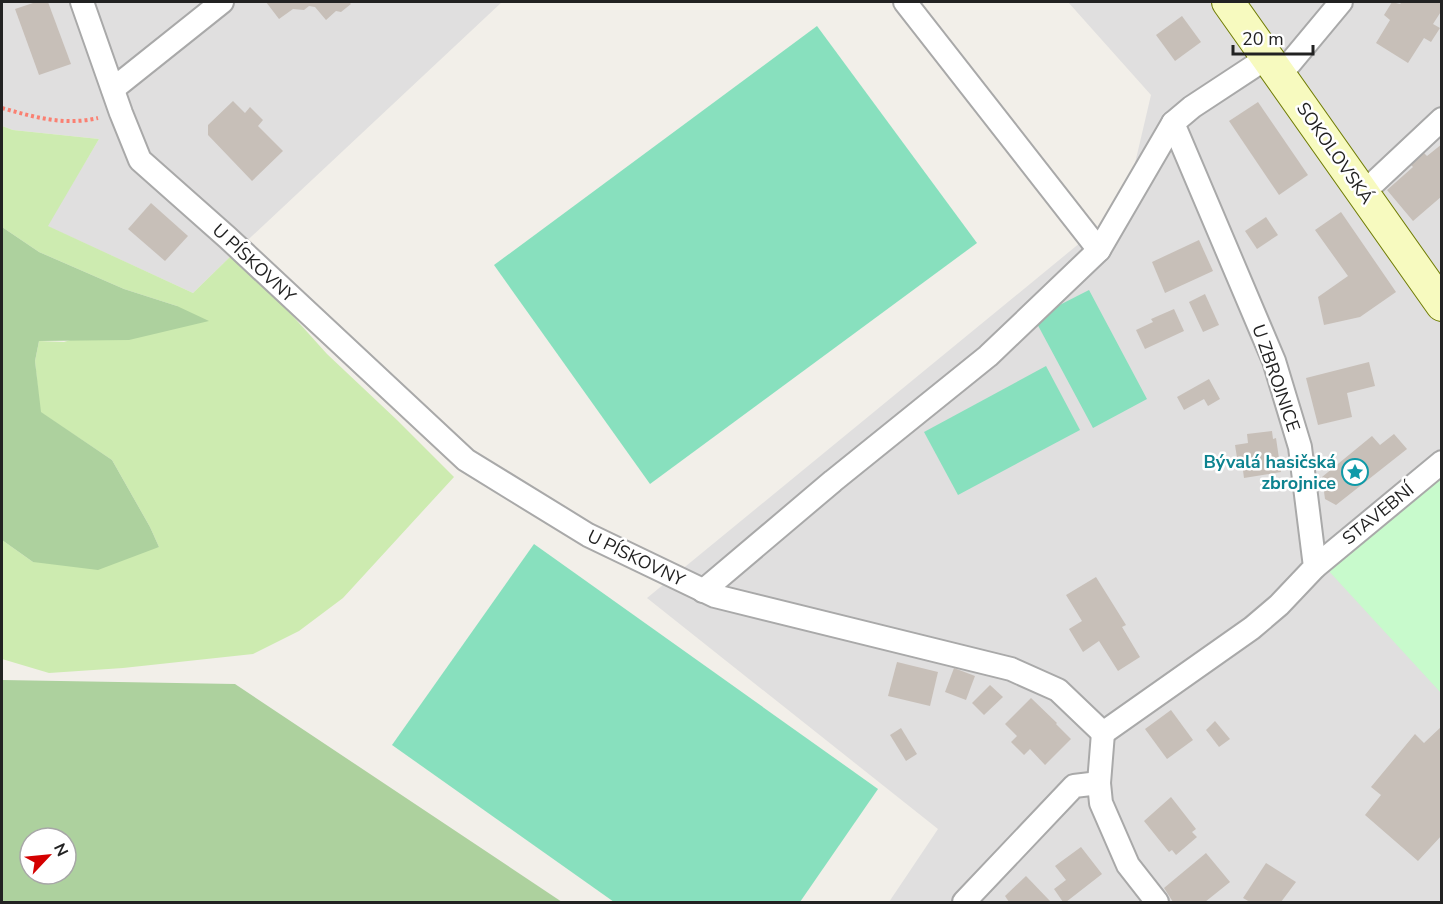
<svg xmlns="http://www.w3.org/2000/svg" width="1443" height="904" font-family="'Nunito Sans',sans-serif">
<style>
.residential{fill:#e0dfdf}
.grass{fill:#cdebb0}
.forest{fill:#add19e;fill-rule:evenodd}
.park{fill:#c8facc}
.pitch{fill:#88e0be}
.building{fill:#c7bfb8}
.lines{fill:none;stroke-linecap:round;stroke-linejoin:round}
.street-casing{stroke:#a9a9a9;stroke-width:26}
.secondary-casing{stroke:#707d05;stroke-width:34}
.path{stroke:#fa8072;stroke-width:4;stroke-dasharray:3 3;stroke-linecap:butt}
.street{stroke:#fff;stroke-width:22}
.secondary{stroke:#f7fabf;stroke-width:32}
.labels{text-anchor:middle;stroke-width:5;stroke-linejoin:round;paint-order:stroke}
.street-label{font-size:18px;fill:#222;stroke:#fff}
.culture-label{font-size:18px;font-weight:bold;fill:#0d838f;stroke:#fff;text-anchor:end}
</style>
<rect width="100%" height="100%" fill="#f2efe9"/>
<g class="residential">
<polygon points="2,2 502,2 235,252 193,293 47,226 99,139 13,130 2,126"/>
<polygon points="1068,2 1441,2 1441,902 889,902 938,829 647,598 1125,206 1151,95"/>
</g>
<polygon class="grass" points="2,126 13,130 99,139 48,226 193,293 235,252 327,354 397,420 454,477 343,598 299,631 253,654 123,668 49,673 2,659 2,540 33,562 159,547 150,527 112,460 40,412 35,361 39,341 64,342 177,306 124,289 39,252 2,227"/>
<g class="forest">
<polygon points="2,227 39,252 124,289 177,306 209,321 129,340 39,341 35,361 41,412 112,460 150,527 159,547 98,570 33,562 2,540"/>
<path d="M 2,680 L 235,684 L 562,902 L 2,902 ZM 30,838 L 66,838 L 66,874 L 30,874 Z"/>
</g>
<polygon class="park" points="1441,472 1441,693 1326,568"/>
<g class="pitch">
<polygon points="817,26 977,243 650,484 494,265"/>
<polygon points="1089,290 1147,399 1093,428 1034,318"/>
<polygon points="1046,366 1080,430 958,495 924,432"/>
<polygon points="534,544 878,789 800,902 614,902 392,745"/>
</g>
<g class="building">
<polygon points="36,2 48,2 71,64 39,75 15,9"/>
<polygon points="266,2 349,2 351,4 341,12 336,11 326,20 315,7 309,6 304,10 293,9 279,19"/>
<polygon points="1392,2 1400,4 1402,2 1442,2 1442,10 1433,24 1440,28 1431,42 1424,38 1408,63 1376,43 1390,20 1384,15"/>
<polygon points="1182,16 1201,42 1175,61 1156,35"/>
<polygon points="233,101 245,113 250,107 263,120 258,126 283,151 252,181 208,135 208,125"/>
<polygon points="1258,102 1308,175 1279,195 1229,121"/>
<polygon points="1442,144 1442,196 1413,221 1387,190 1413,167 1411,165 1424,153 1427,156"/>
<polygon points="151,203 188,236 165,261 128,229"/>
<polygon points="1341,212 1396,292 1360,317 1324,325 1318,297 1348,276 1315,230"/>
<polygon points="1266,217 1278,235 1257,249 1245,231"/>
<polygon points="1199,240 1213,271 1165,293 1152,262"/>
<polygon points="1205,294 1219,325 1203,332 1189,302"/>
<polygon points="1174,309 1184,331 1145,349 1136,330 1153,322 1151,319"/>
<polygon points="1369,362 1375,386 1347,393 1352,417 1318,425 1306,378"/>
<polygon points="1209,379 1220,399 1208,406 1204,399 1184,410 1177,397"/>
<polygon points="1272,431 1273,439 1276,438 1281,472 1244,478 1242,463 1238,464 1235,445 1248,443 1247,434"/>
<polygon points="1394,434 1407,449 1336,505 1325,499 1322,477 1372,436 1380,445"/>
<polygon points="1096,577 1126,625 1122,627 1140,657 1118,671 1099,641 1083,652 1069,629 1082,621 1066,595"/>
<polygon points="897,662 938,672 930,706 888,696"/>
<polygon points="954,668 975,676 966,700 945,692"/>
<polygon points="990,685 1003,697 984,715 972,703"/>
<polygon points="1031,698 1057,723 1056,724 1071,739 1045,765 1030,749 1024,755 1011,742 1017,736 1005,724"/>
<polygon points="1171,710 1193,740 1167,759 1145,729"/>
<polygon points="1215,721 1230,739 1219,747 1206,730"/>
<polygon points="1442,726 1442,835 1418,861 1365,815 1381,795 1371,787 1415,734 1424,743"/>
<polygon points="901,728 917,754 906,761 890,735"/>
<polygon points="1171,797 1196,829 1192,832 1197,837 1176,855 1172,850 1169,852 1144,821"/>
<polygon points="1081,847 1102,874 1066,902 1063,902 1054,889 1066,880 1055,866"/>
<polygon points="1206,853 1230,882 1205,902 1173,902 1164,888"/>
<polygon points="1266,863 1296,882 1281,902 1250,902 1243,898"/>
<polygon points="1026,876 1050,901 1048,902 1009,902 1005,896"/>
</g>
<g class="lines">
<defs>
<g id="street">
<polyline points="82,2 121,113 140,160 228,238 466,460 588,535 715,596 1011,669 1058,690 1103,733"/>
<polyline points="905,2 1099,250"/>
<polyline points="1281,74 1341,2"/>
<polyline points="113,89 222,2"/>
<polyline points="1363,193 1442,119"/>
<polyline points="1315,567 1442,462"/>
<polyline points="703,591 833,481 988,356 1099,250 1173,123"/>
<polyline points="1103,733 1252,628 1279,605 1315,567 1300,447 1274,361 1173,123 1192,107 1268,57"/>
<polyline points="1103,733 1099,783 1101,803 1128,865 1157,902"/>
<polyline points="964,902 1074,786 1099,783"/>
</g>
<polyline id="secondary" points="1228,2 1442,305"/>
</defs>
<use href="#street" class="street-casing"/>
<use href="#secondary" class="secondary-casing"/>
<path class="path" d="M 2,108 C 34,117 64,126 98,118"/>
<use href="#street" class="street"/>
<use href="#secondary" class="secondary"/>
</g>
<defs>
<symbol id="sight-ring" viewBox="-11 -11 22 22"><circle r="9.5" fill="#fff" stroke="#0f9aa8" stroke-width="1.5"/><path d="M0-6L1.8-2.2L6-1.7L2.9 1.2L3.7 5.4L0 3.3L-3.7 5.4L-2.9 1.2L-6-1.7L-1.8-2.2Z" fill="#0f9aa8"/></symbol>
</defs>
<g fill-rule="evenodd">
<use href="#sight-ring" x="1340" y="457" width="30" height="30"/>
</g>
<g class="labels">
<g class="street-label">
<text transform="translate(1335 153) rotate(55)" y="6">SOKOLOVSKÁ</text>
<text transform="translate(254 263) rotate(43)" y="6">U PÍSKOVNY</text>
<text transform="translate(1276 378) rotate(71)" y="6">U ZBROJNICE</text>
<text transform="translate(1378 514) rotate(-39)" y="6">STAVEBNÍ</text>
<text transform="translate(636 558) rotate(26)" y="6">U PÍSKOVNY</text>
</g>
<g class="culture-label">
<text x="1336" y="468">Bývalá hasičská<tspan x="1336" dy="21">zbrojnice</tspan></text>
</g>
</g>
<rect width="1443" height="904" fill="none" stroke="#222222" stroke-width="6"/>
<g transform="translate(48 856) rotate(64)"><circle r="28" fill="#ffffff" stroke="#a7a7a7" stroke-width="1.5"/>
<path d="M0-4.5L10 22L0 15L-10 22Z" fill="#d40000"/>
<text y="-9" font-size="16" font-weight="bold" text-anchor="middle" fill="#222222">N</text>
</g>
<path d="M1233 45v9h80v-9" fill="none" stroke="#222222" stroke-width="3"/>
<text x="1242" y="45" font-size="18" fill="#222222" stroke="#ffffff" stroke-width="4.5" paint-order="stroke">20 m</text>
</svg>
